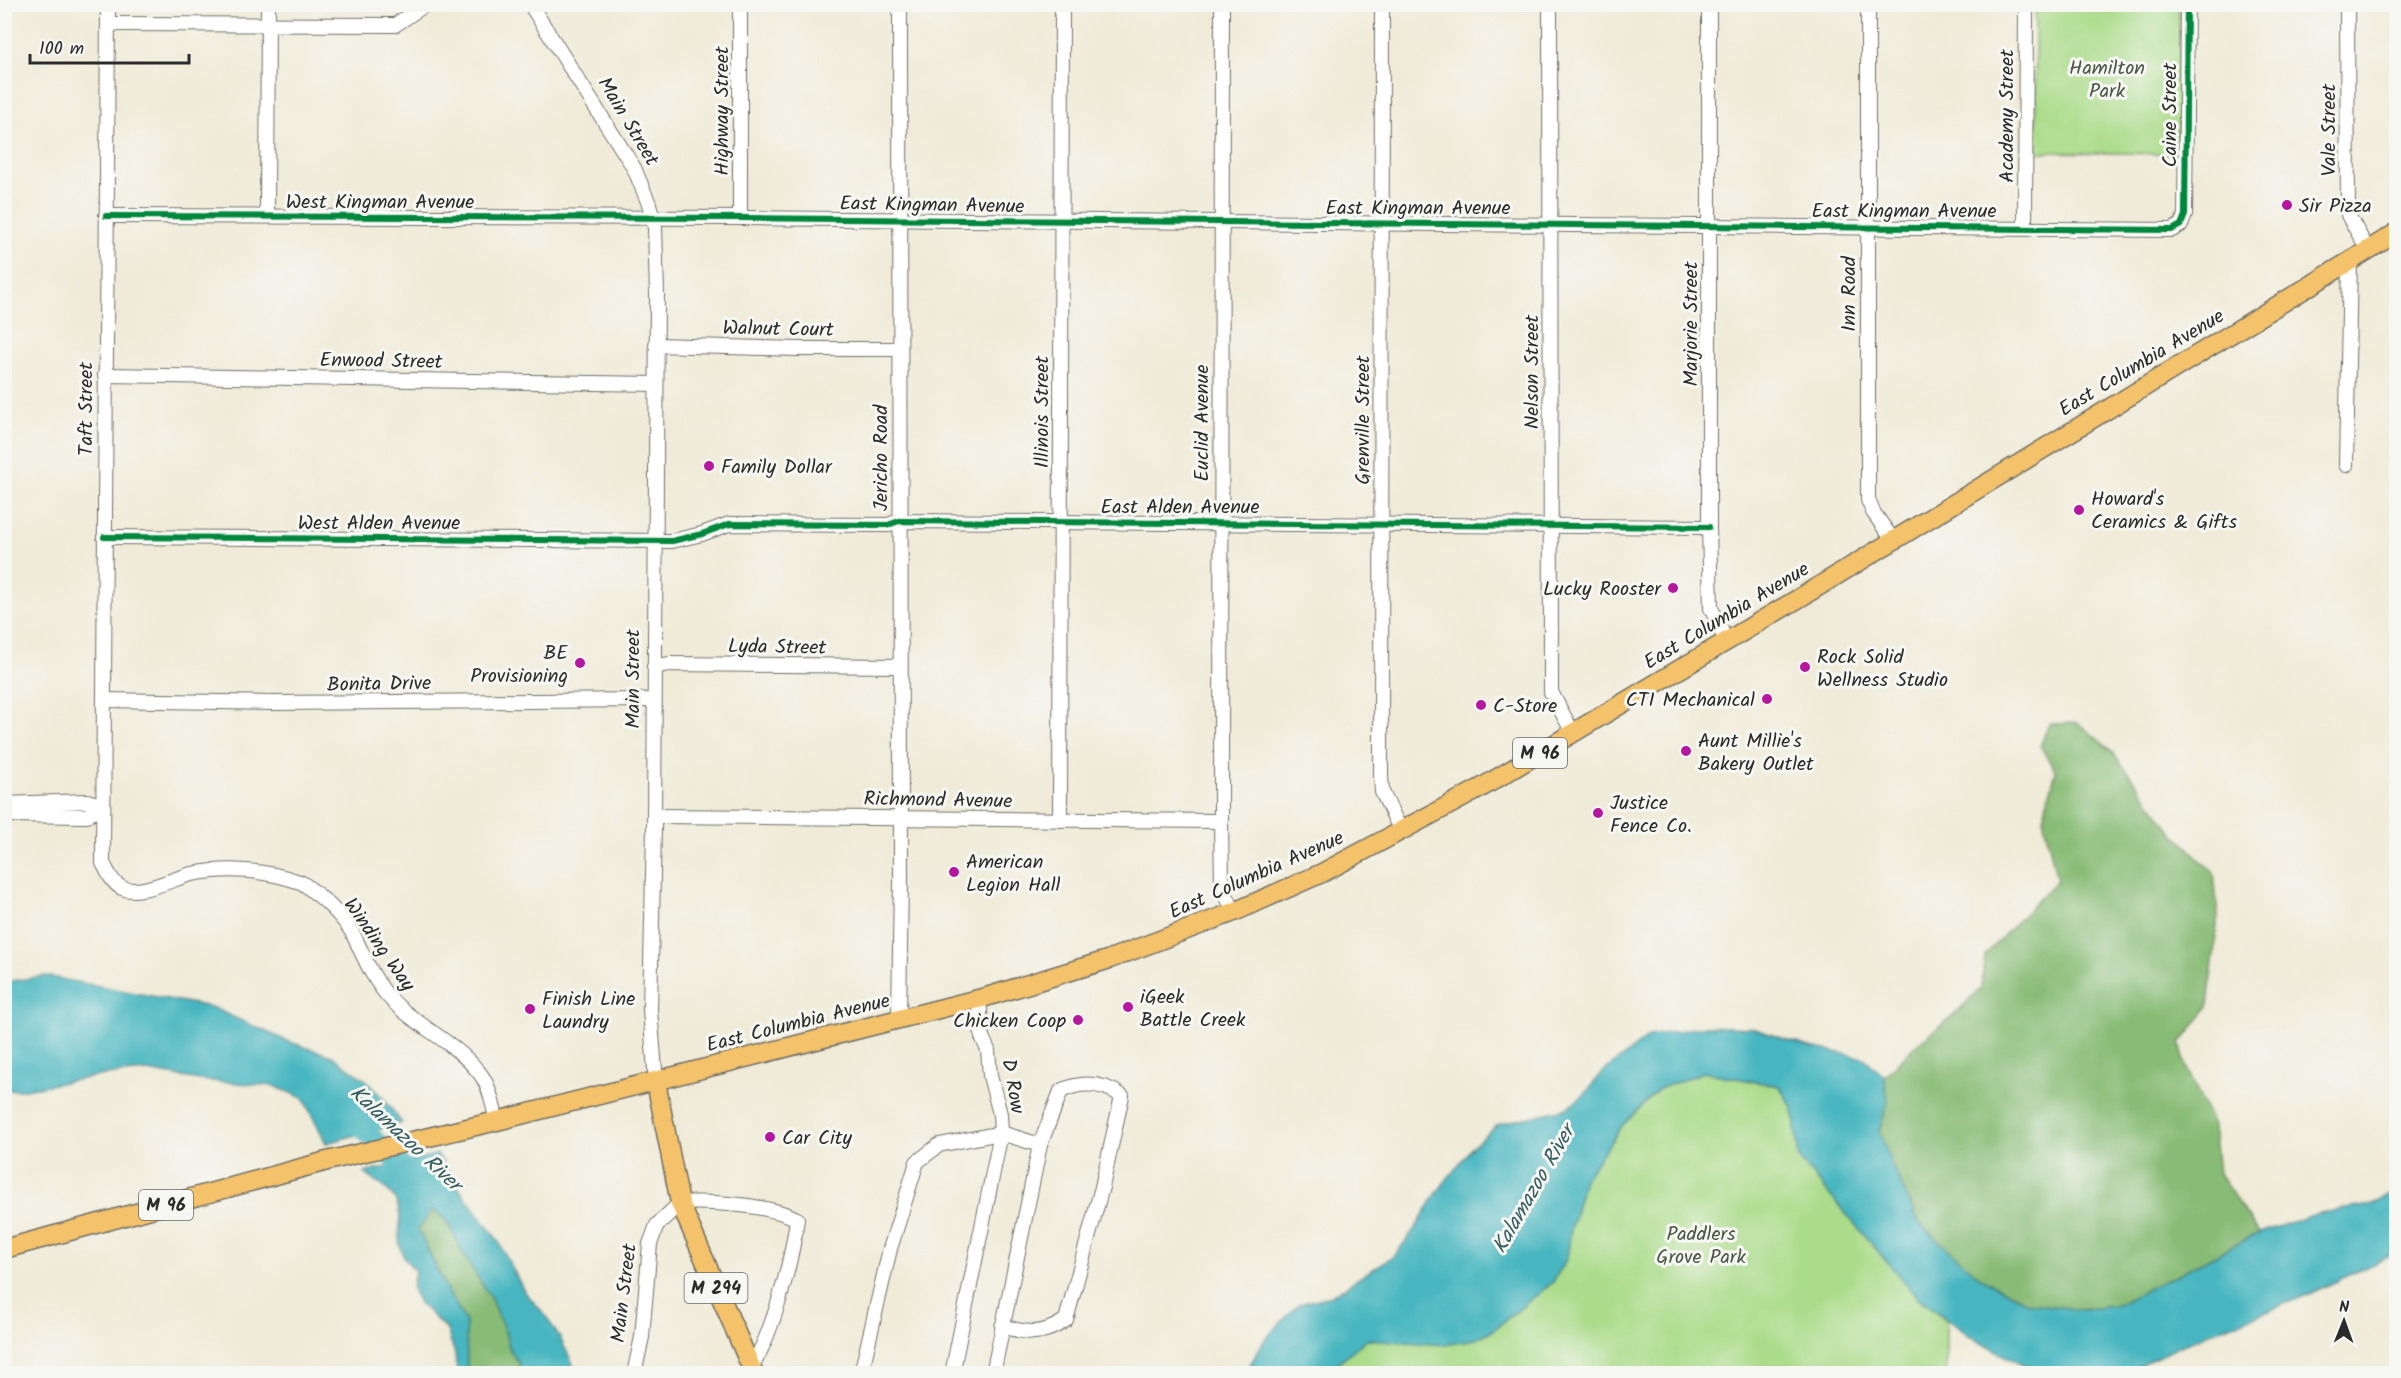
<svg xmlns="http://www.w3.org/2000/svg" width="2401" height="1378" font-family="Kalam,sans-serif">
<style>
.green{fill:#abdc8a;stroke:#6b845a;stroke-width:1.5}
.forest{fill:#88bc76;stroke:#5a7450;stroke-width:1.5}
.water{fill:#47b6c0;stroke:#397076;stroke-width:1.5}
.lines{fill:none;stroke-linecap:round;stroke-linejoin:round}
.river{stroke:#47b6c0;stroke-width:20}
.minor-casing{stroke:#706e68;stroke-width:16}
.major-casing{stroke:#706e68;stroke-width:21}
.minor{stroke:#fff;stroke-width:14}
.major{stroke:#f3c26a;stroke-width:18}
.cycleway-casing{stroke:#f6f6f2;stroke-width:10}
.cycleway{stroke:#00873e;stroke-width:6}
.poi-dot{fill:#b5179e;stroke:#f6f6f2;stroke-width:2}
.labels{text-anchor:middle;stroke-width:6;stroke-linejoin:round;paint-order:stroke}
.shield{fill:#f6f6f2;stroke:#686867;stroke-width:1.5}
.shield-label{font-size:18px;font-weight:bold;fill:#2b2b2b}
.park-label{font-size:20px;fill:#4b5743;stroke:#f6f6f2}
.street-label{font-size:20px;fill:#2b2b2b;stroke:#f6f6f2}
.poi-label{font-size:20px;fill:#2b2b2b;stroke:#f6f6f2;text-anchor:start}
.water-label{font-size:21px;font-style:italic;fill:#355c5f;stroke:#f6f6f2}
</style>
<rect width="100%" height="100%" fill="#f6f6f2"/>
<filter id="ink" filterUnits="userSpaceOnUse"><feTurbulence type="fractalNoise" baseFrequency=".0167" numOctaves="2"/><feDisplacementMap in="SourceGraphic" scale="12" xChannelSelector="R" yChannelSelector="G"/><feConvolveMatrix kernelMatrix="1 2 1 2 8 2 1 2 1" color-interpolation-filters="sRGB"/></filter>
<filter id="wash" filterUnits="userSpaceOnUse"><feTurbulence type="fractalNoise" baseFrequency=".008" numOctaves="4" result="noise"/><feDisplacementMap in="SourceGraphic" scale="24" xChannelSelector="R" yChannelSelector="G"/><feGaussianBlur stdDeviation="1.35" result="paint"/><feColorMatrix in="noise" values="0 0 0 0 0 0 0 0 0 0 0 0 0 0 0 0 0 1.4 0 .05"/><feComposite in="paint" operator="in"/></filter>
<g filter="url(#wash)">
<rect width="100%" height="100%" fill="#f0ebd8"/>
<g class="green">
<polygon points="2035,5 2179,5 2179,154 2036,152"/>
<polygon points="1703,1072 1779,1086 1793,1109 1799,1159 1917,1297 1946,1320 1946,1373 1325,1374 1366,1339 1476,1339 1493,1330 1553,1282 1567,1258 1571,1229 1584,1179 1622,1126 1659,1089"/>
</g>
<g class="forest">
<polygon points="2078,723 2111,750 2174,834 2214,873 2218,916 2208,1007 2180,1044 2186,1066 2213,1126 2218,1173 2259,1233 2115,1306 2081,1310 2029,1303 1980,1278 1919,1223 1890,1161 1879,1131 1887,1101 1884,1076 1918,1043 1953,1016 1981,988 1985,955 2057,880 2043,818 2056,771 2040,746 2049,724"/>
<polygon points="434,1209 449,1224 462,1252 490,1297 505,1331 510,1350 519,1363 520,1373 467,1373 466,1322 446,1288 418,1229"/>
</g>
<g class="water">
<polygon points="45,976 211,1007 287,1041 332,1056 366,1080 385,1100 402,1123 326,1143 303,1098 274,1086 200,1080 146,1071 105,1075 20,1090 5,1090 5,982"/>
<polygon points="1707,1026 1752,1028 1806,1046 1864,1058 1884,1076 1888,1101 1879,1131 1890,1161 1919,1223 1980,1278 2029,1303 2081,1310 2115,1306 2259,1233 2319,1213 2372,1205 2396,1192 2396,1253 2305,1296 2195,1339 2126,1372 2088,1373 2024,1366 1976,1340 1917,1297 1799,1159 1793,1109 1779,1086 1703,1072 1659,1089 1622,1126 1584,1179 1571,1229 1567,1258 1553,1282 1493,1330 1476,1339 1445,1345 1367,1339 1325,1373 1245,1373 1266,1338 1299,1304 1331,1296 1395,1255 1417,1226 1438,1191 1472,1147 1499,1124 1565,1109 1584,1095 1602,1073 1649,1036"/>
<path d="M 437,1154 L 462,1193 L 497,1239 L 524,1291 L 545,1315 L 560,1338 L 572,1362 L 575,1373 L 520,1373 L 519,1363 L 510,1350 L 505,1331 L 490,1297 L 462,1252 L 449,1224 L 434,1209 L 418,1229 L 446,1288 L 466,1322 L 467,1373 L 457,1373 L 455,1354 L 447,1330 L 419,1303 L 412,1289 L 415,1270 C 386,1243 408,1229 396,1201 C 391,1190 374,1180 364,1173 Z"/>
</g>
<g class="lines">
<polyline class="river" points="349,1115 418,1182"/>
</g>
</g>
<g filter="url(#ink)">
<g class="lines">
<defs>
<g id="minor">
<path d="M 108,4 L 103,863 C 108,872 112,883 122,888 C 140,896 174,878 192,874 C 227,867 266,870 300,882 C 306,884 312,891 318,895 C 331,906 346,921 354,936 C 364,957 372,977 387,995 C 413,1025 453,1040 478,1071 C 490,1085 492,1103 497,1121"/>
<polyline points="530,4 634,168 649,204 655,228 657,295 654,828 650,1010 656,1082"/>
<polyline points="1222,4 1221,821 1222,886 1234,912"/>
<polyline points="1382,4 1381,775 1382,792 1401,831"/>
<polyline points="1550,4 1551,692 1573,733"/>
<polyline points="1709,4 1709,527 1711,608 1726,641"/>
<polyline points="1868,4 1868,500 1873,512 1893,540"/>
<polyline points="2347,4 2348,215 2368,250"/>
<polyline points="108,24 395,25 426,4"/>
<polyline points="106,216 740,218 2172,230 2181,225 2185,215 2187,4"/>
<polyline points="267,216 268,4"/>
<polyline points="740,218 740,4"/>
<polyline points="2025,228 2026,4"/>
<polyline points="656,345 797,349 900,349"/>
<polyline points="105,375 656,384"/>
<polyline points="2346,465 2350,261"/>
<polyline points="104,537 672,541 702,534 729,524 888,525 899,521 1709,527"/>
<polyline points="654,667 669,664 900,666"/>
<polyline points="104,700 273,703 654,700"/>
<polyline points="4,804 87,801 94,803 99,808 103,808"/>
<polyline points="4,815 87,816 99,808"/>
<polyline points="654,816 1221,821"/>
<polyline points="1060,820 1062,4"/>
<polyline points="899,1020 901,877 900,4"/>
<path d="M 634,1374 L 642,1337 L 650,1244 L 657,1225 L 680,1203 C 710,1201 771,1205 797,1219 C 792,1260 773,1333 751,1368"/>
<polyline points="861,1374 890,1249 917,1162 939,1145 1001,1133 1040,1145"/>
<polyline points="952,1374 1001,1133 1000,1114 990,1076 988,1050 982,1037 979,999"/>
<path d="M 993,1374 L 1040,1145 L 1061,1091 C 1082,1081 1103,1083 1122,1096 L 1102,1187 L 1066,1320 C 1042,1336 1029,1334 1002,1326"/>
</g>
<g id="major">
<polyline points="656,1082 680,1203 754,1374"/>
<polyline points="4,1249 327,1161 497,1121 986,997 1107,960 1234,912 1322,873 1479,789 1806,594 2396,233"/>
</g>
</defs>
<use href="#minor" class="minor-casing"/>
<use href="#major" class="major-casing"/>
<use href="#minor" class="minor"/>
<use href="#major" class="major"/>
<defs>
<g id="cycleway">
<polyline points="106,216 740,218 2172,230 2181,225 2185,215 2187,4"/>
<polyline points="104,537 672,541 702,534 729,524 888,525 899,521 1709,527"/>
</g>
</defs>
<use href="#cycleway" class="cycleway-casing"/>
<use href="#cycleway" class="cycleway"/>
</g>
</g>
<g class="poi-dot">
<circle cx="2287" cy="205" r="6"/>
<circle cx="709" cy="466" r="6"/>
<circle cx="2079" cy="510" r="6"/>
<circle cx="1673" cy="588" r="6"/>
<circle cx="580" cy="663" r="6"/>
<circle cx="1805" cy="667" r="6"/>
<circle cx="1767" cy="699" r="6"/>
<circle cx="1481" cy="705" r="6"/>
<circle cx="1686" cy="751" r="6"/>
<circle cx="1598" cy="813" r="6"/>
<circle cx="954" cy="872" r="6"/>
<circle cx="1128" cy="1007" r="6"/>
<circle cx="530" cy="1009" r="6"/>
<circle cx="1078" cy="1020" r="6"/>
<circle cx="770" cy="1137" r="6"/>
</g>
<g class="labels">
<g class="shield">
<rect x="1513" y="738" width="54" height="30" rx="4.5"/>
<rect x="139" y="1190" width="54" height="30" rx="4.5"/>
<rect x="684.5" y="1273" width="63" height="30" rx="4.5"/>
</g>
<g class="shield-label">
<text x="1540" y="759">M 96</text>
<text x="166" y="1211">M 96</text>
<text x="716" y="1294">M 294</text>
</g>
<g class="park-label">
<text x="2107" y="74">Hamilton<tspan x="2107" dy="23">Park</tspan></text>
<text x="1701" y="1240">Paddlers<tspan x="1701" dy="23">Grove Park</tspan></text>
</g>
<g class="street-label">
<text transform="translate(721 111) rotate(-90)" y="7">Highway Street</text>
<text transform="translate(2169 115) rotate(-90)" y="7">Caine Street</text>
<text transform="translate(2006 116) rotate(-90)" y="7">Academy Street</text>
<text transform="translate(629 121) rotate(59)" y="7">Main Street</text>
<text transform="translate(2328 130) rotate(-90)" y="7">Vale Street</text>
<text x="380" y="208">West Kingman Avenue</text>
<text transform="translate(932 204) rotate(1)" y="7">East Kingman Avenue</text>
<text x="1418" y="214">East Kingman Avenue</text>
<text x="1904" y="217">East Kingman Avenue</text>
<text transform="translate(1848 294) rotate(-90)" y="7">Inn Road</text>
<text transform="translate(1690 324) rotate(-90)" y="7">Marjorie Street</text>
<text transform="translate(778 328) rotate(1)" y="7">Walnut Court</text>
<text transform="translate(381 360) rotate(1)" y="7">Enwood Street</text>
<text transform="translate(2141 362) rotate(-31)" y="7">East Columbia Avenue</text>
<text transform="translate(1531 372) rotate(-90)" y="7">Nelson Street</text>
<text transform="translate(85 409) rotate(-90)" y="7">Taft Street</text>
<text transform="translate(1041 412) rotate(-90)" y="7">Illinois Street</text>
<text transform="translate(1362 420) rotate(-90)" y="7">Grenville Street</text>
<text transform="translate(1201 423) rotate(-90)" y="7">Euclid Avenue</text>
<text transform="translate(880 458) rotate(-90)" y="7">Jericho Road</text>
<text x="1180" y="513">East Alden Avenue</text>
<text x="379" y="529">West Alden Avenue</text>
<text transform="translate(1726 615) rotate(-31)" y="7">East Columbia Avenue</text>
<text transform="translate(777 646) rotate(1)" y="7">Lyda Street</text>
<text transform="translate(632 679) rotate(-90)" y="7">Main Street</text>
<text transform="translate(379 683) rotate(-1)" y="7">Bonita Drive</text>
<text transform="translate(938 799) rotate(1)" y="7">Richmond Avenue</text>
<text transform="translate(1256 874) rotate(-24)" y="7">East Columbia Avenue</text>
<text transform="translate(380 944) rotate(55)" y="7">Winding Way</text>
<text transform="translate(798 1022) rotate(-14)" y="7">East Columbia Avenue</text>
<text transform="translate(1014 1086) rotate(80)" y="7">D Row</text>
<text transform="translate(623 1293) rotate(-83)" y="7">Main Street</text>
</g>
<g class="poi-label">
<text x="2299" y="212">Sir Pizza</text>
<text x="721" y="473">Family Dollar</text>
<text x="2091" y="505">Howard's<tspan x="2091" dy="23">Ceramics &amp; Gifts</tspan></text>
<text x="1661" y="595" text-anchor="end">Lucky Rooster</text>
<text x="568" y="659" text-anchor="end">BE<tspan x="568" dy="23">Provisioning</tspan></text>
<text x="1817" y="663">Rock Solid<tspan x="1817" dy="23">Wellness Studio</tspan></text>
<text x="1755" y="706" text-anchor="end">CTI Mechanical</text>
<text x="1493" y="712">C-Store</text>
<text x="1698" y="747">Aunt Millie's<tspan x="1698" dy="23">Bakery Outlet</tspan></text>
<text x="1610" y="809">Justice<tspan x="1610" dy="23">Fence Co.</tspan></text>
<text x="966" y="868">American<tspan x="966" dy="23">Legion Hall</tspan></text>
<text x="1140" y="1003">iGeek<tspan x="1140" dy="23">Battle Creek</tspan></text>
<text x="542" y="1005">Finish Line<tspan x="542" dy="23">Laundry</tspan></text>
<text x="1066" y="1027" text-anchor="end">Chicken Coop</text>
<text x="782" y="1144">Car City</text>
</g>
<g class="water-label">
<text transform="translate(406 1138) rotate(43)" y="7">Kalamazoo River</text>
<text transform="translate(1533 1189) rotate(-60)" y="7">Kalamazoo River</text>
</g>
</g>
<rect width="2401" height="1378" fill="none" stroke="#f6f6f2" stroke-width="24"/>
<g transform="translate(2344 1321) rotate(1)" stroke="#f6f6f2" stroke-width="4.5" paint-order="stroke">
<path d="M0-4.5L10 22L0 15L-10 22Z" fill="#2b2b2b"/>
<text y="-9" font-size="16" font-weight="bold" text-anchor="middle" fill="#2b2b2b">N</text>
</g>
<path d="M30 54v9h159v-9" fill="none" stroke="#2b2b2b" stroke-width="3"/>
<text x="39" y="54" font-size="18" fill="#2b2b2b" stroke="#f6f6f2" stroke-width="4.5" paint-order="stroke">100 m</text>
</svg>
